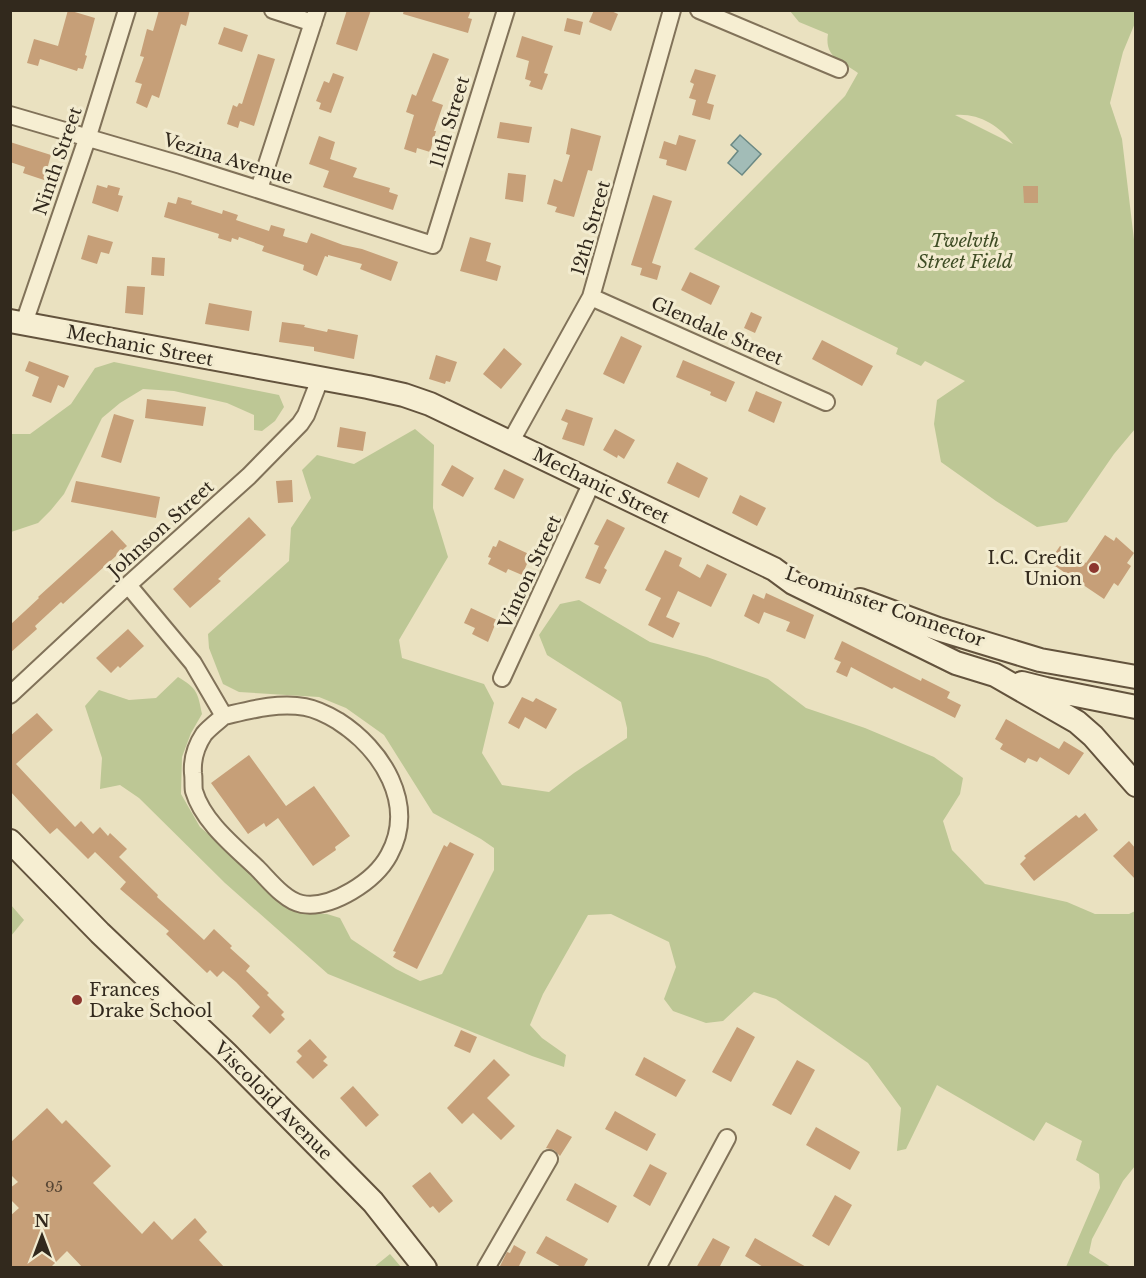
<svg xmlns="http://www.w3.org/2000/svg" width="1146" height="1278" viewBox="0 0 1146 1278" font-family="'Libre Baskerville',serif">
<rect width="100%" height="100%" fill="#eae1c0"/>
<path fill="#bdc795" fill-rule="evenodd" d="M790,11h345v12l-12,29 -13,51 12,36 13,109v181l-21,25 -47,68 -30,5 -41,-26 -55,-39 -7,-38 3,-24 28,-19 -40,-20 -4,5 -25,-12 2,-6 -204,-99 151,-153 13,-23c-16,-12 -34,-15 -30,-39l-29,-12zM955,115c23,-2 44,10 58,29z
M114,362l165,33 5,12 -9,14 -13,10 -8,-1v-15l-27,-12 -53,-12 -31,-2 -23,14 -18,15 -38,76 -13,16 -13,13 -27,9v-98h19l41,-30 24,-36z
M415,429l19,16 -1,63 15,49 -49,83 3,18 82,26 10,19 -12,50 20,32 47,7 25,-19 53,-35v-10l-6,-26 -74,-47 -8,-20 21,-31 19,-4 71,42 57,15 61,22 38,29 59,20 69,29 29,21 -3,16 -17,27 9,29 33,34 82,18 28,12h34l6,-3v255l-12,15 -31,58 -3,14 22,14h-45l34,-79 -1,-14 -23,-14 6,-19 -36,-19 -12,19 -97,-56 -31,64 -9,2 4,-43 -33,-45 -92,-64 -22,-7 -31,29 -17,2 -33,-12 -9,-12 12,-32 -7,-25 -58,-28 -23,1 -45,79 -13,31 12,13 24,17 -2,12 -32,-11 -204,-82 -103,-91 -86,-85 -19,-13 -20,4 2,-31 -17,-52 14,-16 30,10 27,-2 22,-21c19,11 20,16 24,37l-11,19 -9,24 -1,37 19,33 92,78 13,8 22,1 13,4 11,21 45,30 24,12 22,-7 52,-104v-22l-13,-9 -48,-26 -49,-78 -38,-27 -27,-11 -80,-5 -16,-8 -14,-36 -1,-14 81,-73 2,-33 20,-30 -9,-28 15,-15 37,9z
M11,905l13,15 -13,16h-1z
M390,1254l11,13h-27z"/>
<path fill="#a2bcb7" stroke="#6b8984" stroke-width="1.5" d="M740,135l21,19 -19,21 -14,-12 10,-12 -7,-6z"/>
<path fill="#c69f78" d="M68,10l27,8 -10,37 2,1 -4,13 -5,-1 -1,3 -37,-12 -2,7 -11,-3 7,-24 24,7z
M159,10h31l-4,16 -5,-2 -22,74 -7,-3 -5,13 -11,-5 6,-19 -7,-2 9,-25 -4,-1 7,-27 6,2z
M347,10h24l-14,41 -21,-7z
M404,10h67l-3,8 4,1 -4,14 -65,-19z
M594,10h15l9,4 -7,17 -22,-9z
M567,18l16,4 -3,13 -16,-4z
M224,27l24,8 -6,17 -24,-8z
M522,36l31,10 -9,27 4,1 -6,16 -13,-4 2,-5 -6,-2 4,-18 -13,-4z
M433,53l16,6 -17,42 11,4 -9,26h2l-6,21 -13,-4 -1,5 -12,-4 10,-34 -8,-3 6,-18 4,2z
M258,54l17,5 -21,67 -14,-5 -2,7 -11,-4 6,-19 4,2 2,-4 3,1z
M695,69l21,6 -9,28 7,2 -4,15 -18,-5 4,-15 -7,-2 5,-14 -4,-2z
M333,73l11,4 -13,36 -12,-4 2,-6 -5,-2 8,-20 5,2z
M500,122l32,5 -3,16 -32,-5z
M571,128l30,8 -9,35 -4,-1 -14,47 -19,-5 2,-5 -10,-3 7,-25 8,3 8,-27 -4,-1z
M679,135l17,5 -10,31 -20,-6 1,-5 -8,-2 5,-17 12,4z
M319,136l16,6 -5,17 27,9 -4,9 37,11 -1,4 9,3 -5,15 -70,-23 6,-16 -20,-7z
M10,142l41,13 -7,25 -21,-7 2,-6 -15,-5z
M508,173l18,2 -3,27 -18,-3z
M97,185l10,3 1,-3 12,3 -2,7 5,1 -5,16 -26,-9z
M1023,186h15v17h-14z
M653,195l19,6 -20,62 9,3 -4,14 -17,-5 2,-7 -11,-3z
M178,197l14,4 -1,3 31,10 1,-4 15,5 -2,5 33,11 2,-6 14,4 -2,7 24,7 4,-10 32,12 19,4 36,13 -7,19 -31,-12 2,-5 -34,-9v2l-3,-1 -8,20 -14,-6 1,-5 -42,-14 2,-5 -25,-9 -1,3 -6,-2 -1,4 -13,-4 1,-4 -55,-17 4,-15 8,2z
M88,235l25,7 -4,12 -8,-2 -4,12 -16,-5z
M470,237l21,6 -5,18 15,5 -4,15 -37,-10z
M152,257l13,1 -1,18 -13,-1z
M690,272l30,14 -9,19 -30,-15z
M127,286l18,1 -2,28 -18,-2z
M209,303l43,8 -3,20 -44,-7z
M751,312l11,5 -7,16 -11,-5z
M282,322l23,3 -1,2 23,5 1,-3 30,6 -4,24 -40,-8v-4l-35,-5z
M621,336l21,10 -18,38 -21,-10z
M822,340l51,26 -11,20 -50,-27z
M504,348l18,16 -21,25 -18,-15z
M436,355l21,7 -7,20 -4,-1 -1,3 -16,-5z
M683,360l52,22 -9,20 -16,-7 1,-3 -35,-15z
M29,361l40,15 -5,12 -6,-3 -7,18 -19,-7 7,-19 -14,-6z
M756,391l26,11 -8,21 -26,-12z
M147,399l59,8 -3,19 -58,-8z
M566,409l27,9 -9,28 -22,-7 6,-16 -7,-3z
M114,414l20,6 -13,43 -20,-6z
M340,427l26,5 -3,19 -26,-4z
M615,429l20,11 -11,19 -6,-4 -1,3 -14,-8z
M677,462l31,16 -9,20 -32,-15z
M452,465l22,13 -11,19 -22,-12z
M504,469l20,10 -10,20 -20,-10z
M292,480l1,22 -15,1 -2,-22z
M76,481l84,16 -4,21 -85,-16z
M740,495l26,13 -9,18 -25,-13z
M249,517l17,18 -48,44 3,2 -31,27 -17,-19z
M607,519l18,9 -21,40 3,2 -7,14 -15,-6 14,-32 -5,-2z
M112,530l15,16 -64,58 -2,-2 -26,24 2,3 -27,24v-28l29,-27 -1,-1z
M1105,535l9,6 2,-4 18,16 -7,10 4,3 -13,20 -4,-3 -10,16 -55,-37 11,-16 26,17z
M499,540l32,15 -9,20 -14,-6 -2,4 -18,-9 3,-6 -3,-1 5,-11 3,1z
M665,550l17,8 -3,8 21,12 7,-14 20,10 -16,33 -33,-16 -12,26 14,6 -7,15 -25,-13 13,-27 -16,-8z
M766,593l48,22 -9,24 -19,-8 4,-9 -26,-10 -5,12 -15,-8 9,-22 11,5z
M471,608l26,12 -9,22 -16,-8 3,-6 -11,-5z
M128,629l16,17 -24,22 -2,-2 -7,7 -15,-15z
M842,641l79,40 1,-3 28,14 -3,6 14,7 -6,13 -61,-31 -2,2 -41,-22 -4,10 -11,-5 5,-10 -7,-3z
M522,697l11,5 3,-4 21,11 -11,20 -21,-12 -6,12 -11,-6z
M37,713l16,17 -37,34 59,63 6,-6 12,13 7,-7 8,9 2,-3 17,16 -8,8 39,38 -1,2 47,43 10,-11 18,17 -2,2 20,18 -4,5 23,22 -2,2 17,17 -3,3 4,4 -15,15 -18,-18 8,-9 -24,-25 -13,-11 -6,6 -7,-7 -3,3 -41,-39 3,-3 -49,-42 6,-7 -31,-30 -7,7 -31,-31 -7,6 -40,-43v-55z
M1006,719l53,30 5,-8 20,12 -15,22 -29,-18 -3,5 -9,-4 -3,5 -25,-14 3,-5 -8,-5z
M249,755l37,51 28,-20 36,50 -15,11 1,3 -23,16 -35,-48 -12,9 -2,-4 -16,11 -37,-51z
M1085,813l13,17 -64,51 -14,-17 6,-6 -2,-2 52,-41 3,3z
M1129,841l7,8v31l-23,-24z
M450,842l24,12 -57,115 -24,-12 3,-5 -3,-1 51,-106 3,2z
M737,1027l18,10 -24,45 -19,-10z
M461,1030l16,7 -7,16 -16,-7z
M310,1039l17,18 -4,4 5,4 -15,14 -17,-17 6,-6 -5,-5z
M644,1057l42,23 -10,17 -41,-22z
M494,1059l16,16 -23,23 28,28 -14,14 -28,-27 -11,11 -15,-16z
M797,1060l18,10 -24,45 -19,-10z
M353,1086l26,29 -13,12 -26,-29z
M47,1108l15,16 4,-4 45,46 -18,17 49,51 12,-13 18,19 23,-22 12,14 -8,8 26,28h-142l-16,-17 -17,17h-40v-52l9,-8 -9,-9v-11l8,-6 -8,-8v-31z
M615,1111l41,23 -9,17 -42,-22z
M816,1127l44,25 -10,18 -44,-25z
M557,1129l15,8 -12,19 -6,-6 -8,-2z
M650,1164l17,9 -17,33 -17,-10z
M430,1172l23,29 -14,12 -6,-7 -3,2 -18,-22z
M575,1183l42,23 -9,17 -42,-23z
M835,1195l17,10 -23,41 -17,-10z
M546,1236l42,23 -5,9h-20l-27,-15z
M713,1238l17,9 -11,21h-23z
M755,1238l53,30h-43l-20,-12z
M514,1245l12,7 -8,16h-19l8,-16 3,1z"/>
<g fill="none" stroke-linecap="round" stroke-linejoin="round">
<defs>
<path id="street" d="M273,10l40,13
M699,10l140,59
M10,115l171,50 252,80 73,-235
M259,189l58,-179
M591,297l235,105
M24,323l64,-187 39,-126
M511,441l80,-144 81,-287
M128,585l65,78 31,53c-7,6 -15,12 -20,18 -8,12 -12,25 -11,39 1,6 0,13 1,18 9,31 41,56 63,77 12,12 28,33 45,36 30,5 73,-23 87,-49 28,-51 -7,-106 -51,-134 -10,-6 -22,-12 -33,-14 -27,-5 -55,3 -81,9
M502,678l90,-196
M10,695l118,-110 121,-109 51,-52 6,-9 14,-36
M486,1268l63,-109
M657,1268l70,-130"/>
<path id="secondary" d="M10,321l358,66 36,8 26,9 344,165 19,14 163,80 39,12 82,47 16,14 43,49
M860,600l78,29 102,31 96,17
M1022,683l24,6 90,18
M10,841l90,92 126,120 147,149 52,66"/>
</defs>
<use href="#street" stroke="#817259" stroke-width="20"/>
<use href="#secondary" stroke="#63533d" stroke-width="26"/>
<use href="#street" stroke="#f6eed2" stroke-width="16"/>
<use href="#secondary" stroke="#f6eed2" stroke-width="22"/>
</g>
<g fill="#8c362e" stroke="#f2ebcf" stroke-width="2">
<circle cx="1094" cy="568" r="6"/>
<circle cx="77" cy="1000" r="6"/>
</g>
<g text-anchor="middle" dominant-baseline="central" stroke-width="6" stroke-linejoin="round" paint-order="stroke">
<g font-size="15" fill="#574634">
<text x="54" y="1186">95</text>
</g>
<g font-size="18" fill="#32291d" stroke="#f2ebcf">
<text transform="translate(450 122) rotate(-73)">11th Street</text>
<text transform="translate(228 159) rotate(17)">Vezina Avenue</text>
<text transform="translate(58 161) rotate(-71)">Ninth Street</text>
<text transform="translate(591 228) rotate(-74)">12th Street</text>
<text transform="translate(717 331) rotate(24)">Glendale Street</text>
<text transform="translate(140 346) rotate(11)">Mechanic Street</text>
<text transform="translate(601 486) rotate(26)">Mechanic Street</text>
<text transform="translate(161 529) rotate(-42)">Johnson Street</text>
<text transform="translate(530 572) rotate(-65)">Vinton Street</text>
<text transform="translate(885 607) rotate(19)">Leominster Connector</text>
<text transform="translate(273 1101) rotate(45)">Viscoloid Avenue</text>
</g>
<g font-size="18" font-style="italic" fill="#3f4d25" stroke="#f2ebcf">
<text x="965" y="241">Twelvth<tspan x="965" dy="21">Street Field</tspan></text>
</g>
<g font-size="18" fill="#32291d" stroke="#f2ebcf" text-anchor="end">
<text x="1082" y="558">I.C. Credit<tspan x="1082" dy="21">Union</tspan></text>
<text x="89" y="990" text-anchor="start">Frances<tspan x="89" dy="21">Drake School</tspan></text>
</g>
</g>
<rect width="1146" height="1278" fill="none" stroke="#32291d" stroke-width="24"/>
<g transform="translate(42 1236)" stroke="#f2ebcf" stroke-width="4.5" paint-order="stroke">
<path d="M0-4.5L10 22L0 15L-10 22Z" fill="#32291d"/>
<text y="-9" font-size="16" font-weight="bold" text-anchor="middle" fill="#32291d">N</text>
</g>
</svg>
